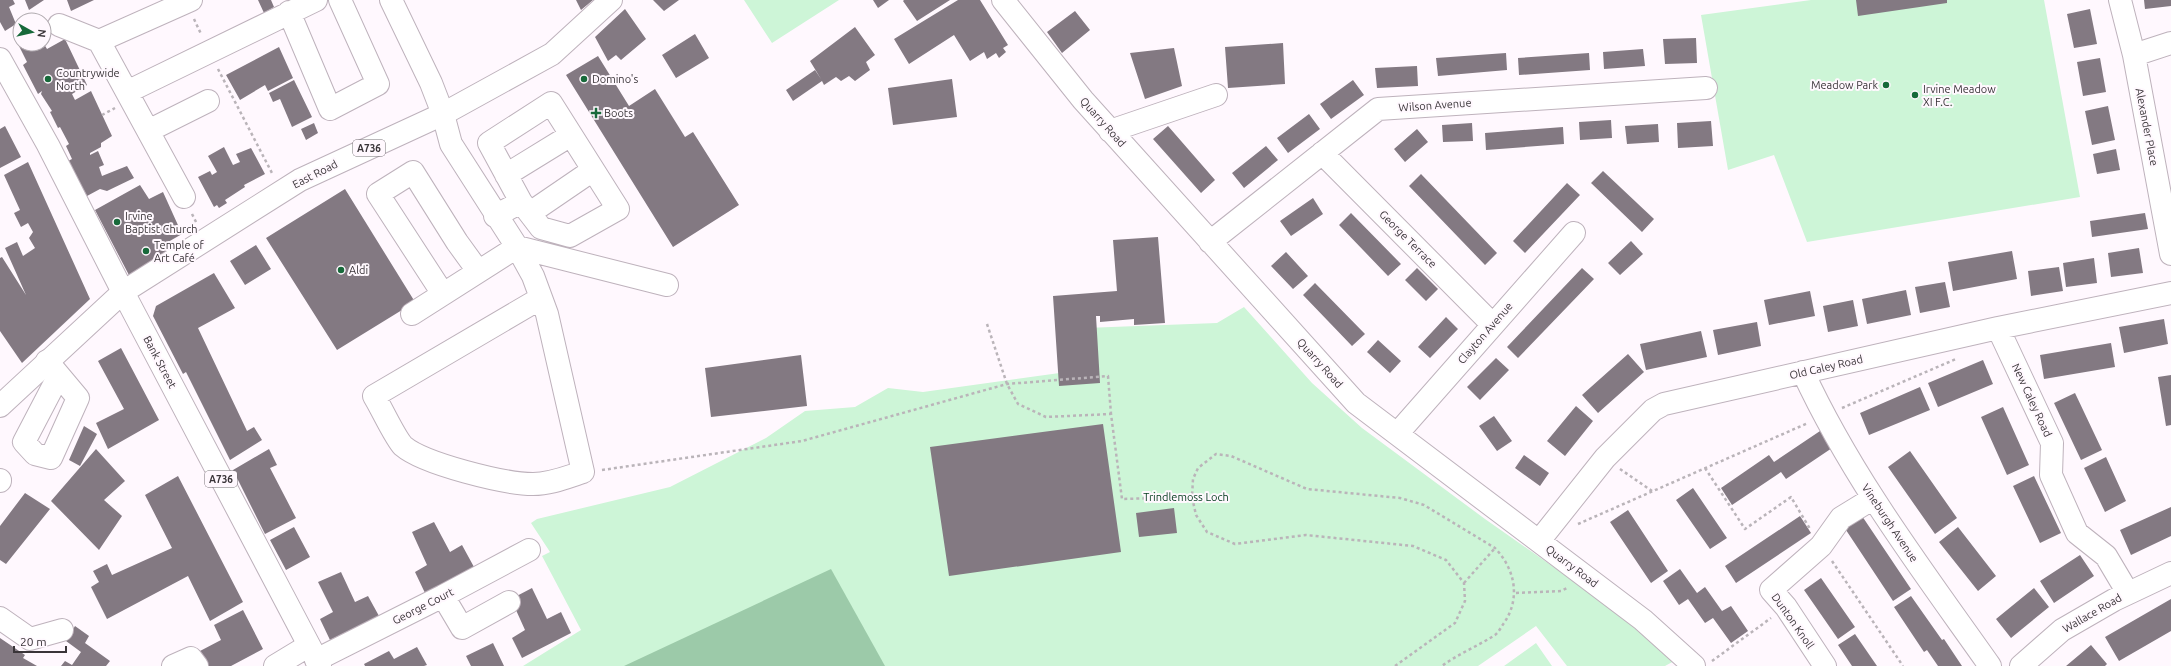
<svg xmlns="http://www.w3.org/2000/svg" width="2171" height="666" viewBox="0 0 2171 666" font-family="Ubuntu,sans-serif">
<rect width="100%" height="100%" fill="#fff8fe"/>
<path fill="#cdf5d7" d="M744,0h95l-67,43z
M1811,0h233l36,197 -273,45 -33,-87 -46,15 -27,-155z
M1244,307l68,76 50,45 123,91 154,108 37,33 -11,6h-98l-31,-40 -58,40h-955l58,-36 -39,-74 8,-4 -19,-29 6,-4 133,-32 96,-49 39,-27 50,-4 33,-19 35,4 151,-21 11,-43 132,-5z
M1536,643l16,23h-48z"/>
<path fill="#9ccaa9" d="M831,569l54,97h-261z"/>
<path fill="#837982" d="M0,0h13l2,4 -6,3 7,17 -11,7 -5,-9z
M25,0h19l-15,10z
M67,0h27l-23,11z
M258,0h13l3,7 -10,6z
M576,0h17l-12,10z
M653,0h26l-15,11z
M873,0h16l-11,8z
M904,0h46l-33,21 -14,-20z
M958,0h22l28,45 -5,3 3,4 -7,6 -3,-5 -9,6 -3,-7 -14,9 -16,-26 -45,29 -15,-25z
M1856,0h91v3l-89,13z
M2144,0h27v6l-26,3z
M625,9l21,30 -25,21 -5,-5 -8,6 -13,-24z
M2090,9l7,35 -23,4 -7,-34z
M1075,11l15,19 -28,23 -15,-21z
M855,27l20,28 -9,7 4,8 -15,11 -6,-5 -8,5 -5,-4 -12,8 -2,-4 -29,20 -7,-11 29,-20 6,9 -11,-18z
M20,32v12h24l3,5 18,-10 22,46 -15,9 3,6 16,-9 21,45 -11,7v4l-11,6v2l8,-4 6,14 -5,2 3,9 25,-10 7,12 -27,13 -7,-2 -13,7 -19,-35 4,-2 -6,-13 3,-2 -9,-17 -2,1 -8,-16 2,-1 -11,-17 1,-3 -4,3 -15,-29 4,-3 -13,-26z
M695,34l14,24 -33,20 -14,-23z
M1696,38l1,25 -32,1 -2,-25z
M1283,43l2,41 -57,4 -3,-41z
M279,47l14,31 -25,13 -3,-6 -25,15 -14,-25z
M1174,48l8,38 -37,13 -15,-46z
M1643,49l2,17 -41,3 -1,-17z
M1506,53l1,17 -69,6 -2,-18z
M1589,53l1,17 -71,5 -1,-17z
M598,56l31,50 26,-17 30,48 8,-5 46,73 -66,42 -107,-172z
M2100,58l6,34 -23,4 -6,-34z
M1417,66l1,20 -41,2 -2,-20z
M952,79l5,38 -64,8 -5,-37z
M294,80l18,37 -20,10 -12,-28 -7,3 -4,-9z
M1353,80l11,15 -33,24 -11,-15z
M2108,106l7,34 -23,5 -7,-34z
M1309,114l11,15 -32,24 -11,-15z
M1611,120l1,18 -32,2 -1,-18z
M1711,121l2,25 -35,2 -1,-25z
M314,123l4,10 -12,7 -5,-11z
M1472,123l1,18 -30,1 -1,-17z
M1658,124l1,18 -32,2 -2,-18z
M5,126l16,31 -21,11v-39z
M1168,126l47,54 -14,13 -48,-54z
M1563,127l1,17 -78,6 -1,-17z
M1417,129l11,13 -23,20 -11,-13z
M1266,146l12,14 -34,28 -12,-15z
M224,147l9,18 7,-3 -4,-8 15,-6 14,26 -21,11 1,2 -20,13 2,3 -8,5 -2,-3 -3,2 -16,-30 12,-6 2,4 5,-3 -9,-16z
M2116,149l4,21 -23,4 -4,-20z
M28,162l62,137 -68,64 -22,-32v-73l2,-1 24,38 -21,-47 12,-6 6,14 12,-8 -6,-10 4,-6 -5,-9 -7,4 -7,-14 6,-3 -16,-35z
M1603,171l51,48 -12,13 -51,-49z
M1421,174l76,79 -12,12 -76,-79z
M1567,183l13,12 -55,58 -12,-12z
M140,185l9,14 14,-7 19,42 -14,8 5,8 -43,27 -35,-67z
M345,189l70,113 -78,48 -71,-112z
M1313,198l10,16 -32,22 -11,-15z
M1351,213l50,51 -13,12 -49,-51z
M2145,213l3,16 -56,8 -2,-16z
M1158,237l7,86 -31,2v-6l-34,3v-6h-4l4,67 -41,3 -6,-90 64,-5 -4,-51z
M1631,241l12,13 -23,21 -12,-12z
M256,245l15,24 -26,16 -15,-24z
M2139,248l4,25 -32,4 -3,-24z
M2012,251l5,28 -64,12 -5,-29z
M1286,252l22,24 -15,13 -22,-23z
M2094,258l3,25 -31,4 -3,-24z
M2059,267l4,24 -32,5 -3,-25z
M1417,268l21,21 -12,12 -21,-21z
M1582,268l12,11 -76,79 -11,-11z
M214,273l21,35 -37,20 49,103 7,-4 8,13 -32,20 -44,-88 -3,2 -30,-58 3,-10z
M1945,282l5,25 -30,6 -5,-26z
M1315,283l50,51 -13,12 -49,-51z
M1906,290l5,25 -44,9 -5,-25z
M1810,291l5,25 -46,9 -5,-25z
M1853,300l5,26 -30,6 -5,-26z
M1446,317l12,12 -28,29 -12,-11z
M2164,319l4,25 -44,9 -5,-26z
M1757,322l4,24 -43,9 -5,-25z
M1701,331l6,26 -61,13 -6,-26z
M1378,340l23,21 -11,12 -23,-21z
M2111,343l4,24 -71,12 -4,-24z
M121,348l38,72 -51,29 -12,-26 28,-14 -26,-48z
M1628,354l16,18 -46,41 -16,-18z
M801,355l6,51 -96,11 -6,-49z
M1496,358l13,12 -29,30 -13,-13z
M1983,360l10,24 -55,23 -10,-24z
M2171,375v50l-5,1 -8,-49z
M1920,387l10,23 -61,25 -9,-22z
M2075,393l27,57 -21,10 -27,-57z
M1576,406l17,15 -28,35 -18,-15z
M2003,407l26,58 -22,10 -26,-58z
M1494,416l18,25 -15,10 -18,-25z
M1103,424l18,128 -172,24 -19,-129z
M84,426l13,8 -17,32 -11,-6z
M1823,429l12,17 -49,33 -5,-7 -49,33 -11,-17 48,-33 5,7z
M96,449l29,32 -21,19 18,16 -23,34 -48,-49z
M269,449l8,16 -7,3 26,50 -31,16 -32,-64z
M1910,451l47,67 -22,16 -47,-67z
M1524,455l25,18 -9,13 -25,-18z
M2106,457l20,44 -21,11 -21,-44z
M178,476l65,126 -33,19 -22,-45 -81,43 -16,-32 8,-5 -6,-11 14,-7 5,11 60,-27 -27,-53z
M2034,476l27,57 -21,10 -27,-57z
M1693,488l34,50 -17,11 -34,-49z
M25,493l25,16 -44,55 -6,-4v-34z
M2171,507v29l-40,19 -11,-25z
M1174,508l3,25 -38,4 -3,-24z
M1628,510l40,61 -17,12 -41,-61z
M1800,516l11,17 -75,50 -11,-17z
M1862,516l49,73 -18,12 -49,-74z
M434,522l16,30 12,-7 12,22 -49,26 -10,-21 12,-7 -15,-33z
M294,527l16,30 -24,13 -16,-30z
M1958,527l38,49 -18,15 -39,-49z
M2080,555l14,21 -40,27 -14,-22z
M1680,569l17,24 8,-6 17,24 9,-5 17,25 -17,12 -18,-25 -8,5 -17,-24 -9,6 -16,-24z
M341,572l14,30 13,-6 11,20 -49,24 -10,-21 13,-7 -15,-30z
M1821,578l34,49 -17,12 -34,-49z
M532,588l15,31 14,-7 10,21 -49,25 -10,-20 13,-8 -14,-31z
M2034,588l15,19 -38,31 -15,-19z
M1911,596l31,44 2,-1 18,27h-24l-11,-16 -3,2 -30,-45z
M2171,599v32l-52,30 -14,-24z
M243,610l20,39 -32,17h-23l-8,-15 21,-11 -7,-15z
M75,626l14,10 -4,7 25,18 -4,5h-45l4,-5 7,4 9,-13 -15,-11z
M1855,634l22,32h-25l-14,-21z
M0,638l25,17 -2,3 14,8h-37z
M493,643l11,23h-33l-5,-10z
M2091,645l16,19 -2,2h-39z
M417,647l10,18 -3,1h-59l-1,-2 25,-13 5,8z"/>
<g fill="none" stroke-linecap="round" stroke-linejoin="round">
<defs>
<path id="minor" d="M391,0l40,83 12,31 8,30 66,103 150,38
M1003,0l80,100 273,303 287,217 51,46
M2120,0l14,55 37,199
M289,12l41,97 48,-25 -38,-84
M59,25l40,16 92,-41
M99,41l85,156
M2134,55l37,-12
M0,59l48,86 75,147
M127,92l189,-92
M148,131l60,-30
M1110,131l106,-36
M1322,153l171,172
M506,175l65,-40
M530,213l63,-43
M495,216l26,-14 -32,-59 62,-40 67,106 -48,27 -29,-8 -20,-26
M1210,242l168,-133 328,-21
M443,294l-65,-100 35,-22 44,70 21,29
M412,314l105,-67 16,29 14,38 36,158c-16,5 -32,12 -50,12 -28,0 -109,-20 -130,-38 -8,-8 -22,-39 -29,-50l167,-98
M1998,328l54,115 -1,32 26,58 29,23 22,37
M47,361l31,37 -27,60 -16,-4 -11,-12 34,-65
M1803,372c49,106 120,199 187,294
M1397,434l177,-201
M0,480v1
M1539,541l66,-83 48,-48 11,-6 334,-76 173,-35
M443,596l19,32 47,-26
M0,618l30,21 32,-9
M316,660l127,-64 86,-46
M173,666l18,-8 6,8
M275,666l33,-20
M1825,666l-39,-59 -15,-17 50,-44 20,-28 31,-19
M2021,666l41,-36 52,-30 57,-27"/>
<path id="major" d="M123,292l197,374
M0,406l123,-114 177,-112 143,-66 109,-60 59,-54"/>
</defs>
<use href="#minor" stroke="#beb2bc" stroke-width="24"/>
<use href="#major" stroke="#beb2bc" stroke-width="24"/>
<path stroke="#bab4b9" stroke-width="2.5" stroke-dasharray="3 3" stroke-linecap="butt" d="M194,19l7,15
M218,69l55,106
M102,115l13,-7
M192,214l5,10
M987,324l20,60 11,20 28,13 65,-3 11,85 70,-2
M1842,408l114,-49
M1705,468l40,61 46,-32 19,32
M1620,469l32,22
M602,470l200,-29 205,-57 101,-8 3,38
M1578,524l230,-101
M1832,561l71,105
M1464,583l31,-35
M1516,593l45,-2 8,-4
M1712,661l59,-43
M1395,666l60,-43 10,-22 -1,-18 -18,-23 -33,-14 -107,-11 -71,9 -28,-12 -11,-17 -4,-18 1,-18 5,-11 18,-14 15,2 76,33 93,9 24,7 71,43c20,21 26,50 9,75 -3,4 -5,9 -9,12 -17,11 -37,19 -53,31"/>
<use href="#minor" stroke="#fff" stroke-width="22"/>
<use href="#major" stroke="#fff" stroke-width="22"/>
</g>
<g fill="#17693a" stroke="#fff8fe" stroke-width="1.5">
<circle cx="48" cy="79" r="4"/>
<circle cx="584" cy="79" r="4"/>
<circle cx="1886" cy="85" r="4"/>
<circle cx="1915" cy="95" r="4"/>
<path d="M594 107h4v4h4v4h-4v4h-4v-4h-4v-4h4z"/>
<circle cx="117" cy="222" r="4"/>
<circle cx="146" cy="251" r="4"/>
<circle cx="341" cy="270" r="4"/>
</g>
<g text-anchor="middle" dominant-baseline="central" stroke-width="4" stroke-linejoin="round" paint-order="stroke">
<g fill="#fff8fe" stroke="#757074" stroke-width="1">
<rect x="353" y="140" width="32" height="16" rx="3"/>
<rect x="205" y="471" width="32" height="16" rx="3"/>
</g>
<g font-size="10" font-weight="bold" fill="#3a3539">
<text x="369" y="148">A736</text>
<text x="221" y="479">A736</text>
</g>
<g font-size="11" fill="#3a3539" stroke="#fff8fe" text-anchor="start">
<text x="56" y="73">Countrywide<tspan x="56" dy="13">North</tspan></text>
<text x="592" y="79">Domino's</text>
<text x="1878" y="85" text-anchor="end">Meadow Park</text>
<text x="1923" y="89">Irvine Meadow<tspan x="1923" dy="13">XI F.C.</tspan></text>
<text x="604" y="113">Boots</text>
<text x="125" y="216">Irvine<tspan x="125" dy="13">Baptist Church</tspan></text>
<text x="154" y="245">Temple of<tspan x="154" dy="13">Art Café</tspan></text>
<text x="349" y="270">Aldi</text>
</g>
<g font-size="11" fill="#3a3539" stroke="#fff8fe">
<text transform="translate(1435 105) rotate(-4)">Wilson Avenue</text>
<text transform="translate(1103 122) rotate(48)">Quarry Road</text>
<text transform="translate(2147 127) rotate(79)">Alexander Place</text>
<text transform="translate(315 174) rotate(-27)">East Road</text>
<text transform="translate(1408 239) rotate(45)">George Terrace</text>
<text transform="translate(1485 333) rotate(-49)">Clayton Avenue</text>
<text transform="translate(160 362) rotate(62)">Bank Street</text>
<text transform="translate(1320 363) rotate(48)">Quarry Road</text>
<text transform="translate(1826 367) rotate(-13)">Old Caley Road</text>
<text transform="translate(2032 400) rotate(65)">New Caley Road</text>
<text transform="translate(1890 523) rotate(56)">Vineburgh Avenue</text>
<text transform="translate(1572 566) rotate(37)">Quarry Road</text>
<text transform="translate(423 606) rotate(-27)">George Court</text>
<text transform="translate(2092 613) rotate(-30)">Wallace Road</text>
<text transform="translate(1793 621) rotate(55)">Dunton Knoll</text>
</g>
<g font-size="11" fill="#013a1b" stroke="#fff8fe">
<text x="1186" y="497">Trindlemoss Loch</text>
</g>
</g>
<g transform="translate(32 32) rotate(98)"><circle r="19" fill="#fff8fe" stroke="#b0aaaf"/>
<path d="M0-3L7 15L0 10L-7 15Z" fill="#17693a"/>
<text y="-6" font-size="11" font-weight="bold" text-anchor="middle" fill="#3a3539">N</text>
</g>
<path d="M14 646v6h52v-6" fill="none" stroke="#3a3539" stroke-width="2"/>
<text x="20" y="646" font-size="12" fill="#3a3539" stroke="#fff8fe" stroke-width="3" paint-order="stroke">20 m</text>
</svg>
